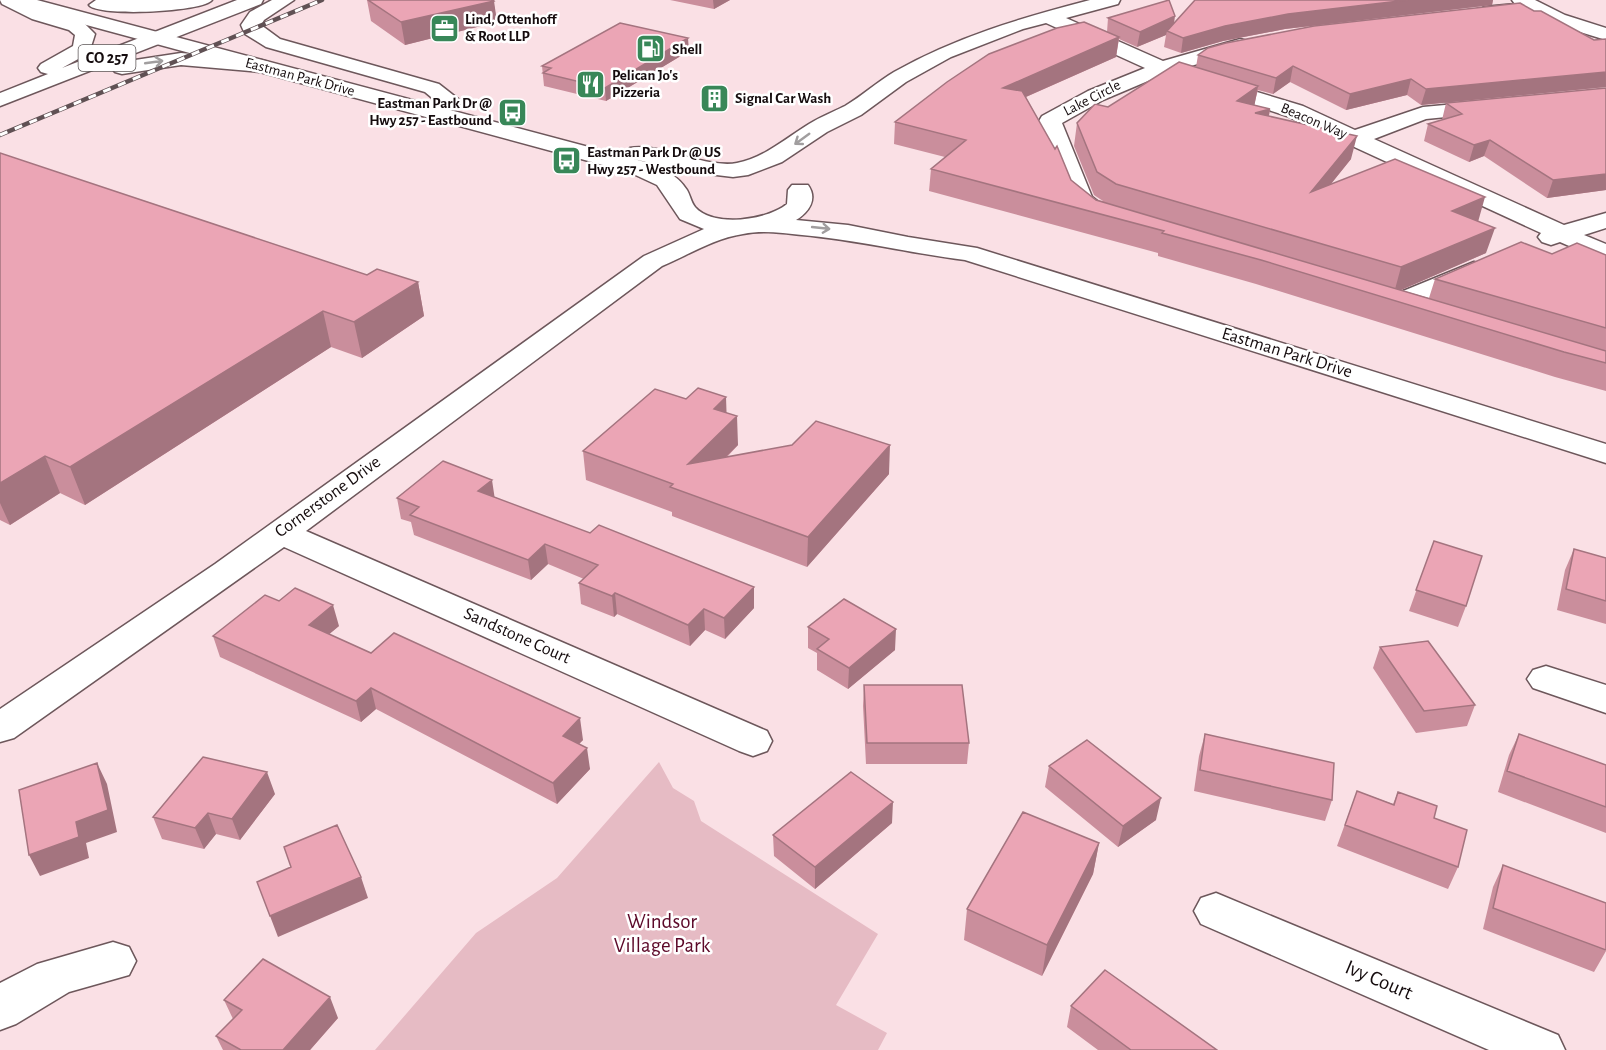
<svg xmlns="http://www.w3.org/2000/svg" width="1606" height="1050" viewBox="0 0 1606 1050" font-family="'Alegreya Sans',sans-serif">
<rect width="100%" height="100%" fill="#fae0e5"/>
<path fill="#e6bbc4" d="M659,762l14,26 21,13 7,20 177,113 -42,71 51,28 -9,17h-503l101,-117 81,-55z"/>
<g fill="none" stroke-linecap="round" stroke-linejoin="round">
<defs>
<path id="minor" d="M7,0h30l608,162c17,7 32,12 42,28 3,5 4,12 8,17 18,21 73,13 92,-3l1,-14 4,-5h16c10,14 1,27 -12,35l52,5 60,12 69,11 629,196v19l-641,-203c-55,-7 -108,-20 -163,-25 -20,-2 -40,-5 -59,-1 -28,4 -55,21 -81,32l-356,265 461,200 5,10 -5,10 -14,5 -14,-5 -455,-204 -270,191 -14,4v-33l215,-145 429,-308 60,-27 -24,-10 -23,-34 -28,-13 -620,-168z
M1090,0h30l-2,4 -52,14 97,43 77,-22 7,2 3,4 -3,4 -66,20 122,37 52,24 68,-23 66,-6 8,1 3,5 -3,5 -71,7 -52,20 190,86 42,-12v15l-22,7 22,9v18l-46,-20 -9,3 -9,-3 -4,-5 3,-4 -254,-117 -125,-41 -59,25 -41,23 30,74 23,18 -3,5c-44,11 -61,-69 -73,-99l3,-5 46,-25 57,-23 -99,-45 -23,6 -72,28 -45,25 -45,33 -34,17 -45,30 -34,13 -15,2 -50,-6 -53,-13 -3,-5 3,-5c27,-6 76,21 107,15 27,-5 49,-25 72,-39 11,-7 24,-12 36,-18 17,-10 32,-24 49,-34 62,-35 127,-54 196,-72z
M1512,0h23l30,15 41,13v12l-55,-17 -17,-9 -50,5 -9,-6 9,-6 31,-3z
M1474,262l9,3 4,5 -4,5 -79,35 -9,2 -9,-2 -4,-6 4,-6z
M1546,666l60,19v28l-73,-25 -6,-9 6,-9z
M1216,893l342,142 7,15h-76l-288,-126 -7,-13 7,-13z
M113,942l16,5 7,14 -7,14 -60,17 -53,32 -16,6v-47l37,-19z"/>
<path id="major" d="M0,0h23l23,11 37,11 12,12 -6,19 -27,15 175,-68h26l-2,4 -261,102v-13l48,-19 -7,-2 -3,-4 3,-4 32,-18 2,-11 -6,-5 -37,-11 -30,-15z
M96,0h116c-8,12 -115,17 -123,5z
M272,0h22l-30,20 -3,5 19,14 159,45 23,18 -3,5h-16l-18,-15 -159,-45 -21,-13 -4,-9 9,-13z
M181,53l80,7 7,2 3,4 -3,4 -7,2 -80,-7 -59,9 -7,-2 -3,-4 3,-4 7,-2z"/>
</defs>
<use href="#minor" stroke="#6d575b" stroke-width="3"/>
<use href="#major" stroke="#6d575b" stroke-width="3"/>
<use href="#minor" fill="#fff" fill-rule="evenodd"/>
<use href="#major" fill="#fff" fill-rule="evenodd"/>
<defs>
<path id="rail" d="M0,135l322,-135"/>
</defs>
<use href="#rail" stroke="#605154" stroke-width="4.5"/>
<use href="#rail" stroke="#fff" stroke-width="3" stroke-dasharray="8" stroke-linecap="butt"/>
</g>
<path fill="#ca8e9c" d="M367,0h126l4,22 -92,23 -34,-24z
M670,0h60l-16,9z
M1195,0h298l-1,5 -207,24 -62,12 -42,12 -17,-6 2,-12 -29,12 -18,-8 -3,18 -90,40 45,83 25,20 7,1 -9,-6 -20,-49 3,-23 31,-16 88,-40 2,-12 408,32 -185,18 -14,-10 -61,15 -56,-28 -17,12 -15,-4 -4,15 16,4 -1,7 82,43 -20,25 147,37 8,32 -85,37 28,8 6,-19 117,-25 54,1v136l-51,-14 -299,-93 -98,-28v-3l-229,-62 2,-22 14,-12 -51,-13 1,-22 212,-90 1,-14 66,5z
M689,51l-83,50 -62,-15 -2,-20z
M1606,88v102l-59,8 -63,-42 -15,6 -45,-21 4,-17 14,-4 4,-17z
M0,153l367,122 51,7 6,34 -62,42 -31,-11 -246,158 -25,-12 -50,32 -10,-5z
M727,413l11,32 -11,12 162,17 -82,93 -135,-51v-4l-86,-32 -3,-29z
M495,497l259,111 -29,31 -20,-9 -15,16 -73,-32 -3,3 -33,-13 -2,-21 5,-4 -36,-15 -17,16 -117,-45 -3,-13 -10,-3 -4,-21z
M1434,541l32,65 -8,21 -49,-16z
M1574,549l32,9v66l-49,-14 8,-40z
M339,626l-10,8 42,19 212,87 -4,4 11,25 -33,35 -181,-95 -15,13 -141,-65 -7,-21z
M808,627l87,23 -47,39 -31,-19v-17l-9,-5z
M1380,647l95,58 -8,21 -51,7 -43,-65z
M864,685l105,58 -2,21h-101l-3,-58z
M1205,734l127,66 -7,21 -131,-30 5,-35z
M1519,734l87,31v68l-108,-41 11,-37z
M1049,766l107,54 -38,27 -73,-60z
M1357,791l36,13 5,-12 36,26 24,49 -10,22 -111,-43z
M275,794l-35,46 -24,-6 -12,15 -42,-10 -9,-22z
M892,823l-77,66 -41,-33 -1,-21z
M1099,843l-6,31 -51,102 -78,-36 3,-31z
M1503,865l103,86 -12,21 -111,-43 10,-42z
M224,1000l114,18 -28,32h-87l-7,-14 17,-17z
M1071,1006l146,44h-119l-31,-23z"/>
<path fill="#a4747f" d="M713,0h17l-16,9z
M1408,0h85l-1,5 -207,24 -62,12 -42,12 2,-15 42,-12 63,-12z
M494,1l3,21 -92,23 -4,-23z
M1175,16l-2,15h-6l-1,4 -29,12 3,-15z
M1119,37l-3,20 -115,51 2,-20z
M688,38l1,13 -83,50 -1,-13z
M1293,66l-3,16 -17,12 3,-16z
M1606,72v15l-185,18 5,-16z
M1411,79l-4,16 -61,15 4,-16z
M1258,86l-4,22 -17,-7z
M1270,109l-4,22 -11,-18z
M1357,136l-6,23 -46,57 6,-24z
M1490,140l-6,16 -15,6 5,-17z
M1606,174v16l-59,8 6,-18z
M1485,197l-7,25 -26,-11z
M1495,228l-9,25 -92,40 7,-26z
M418,282l6,34 -62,42 -8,-36z
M323,311l8,36 -246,158 -15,-38z
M726,397l1,29 -13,-17z
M737,416l1,29 -49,48 -1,-29z
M890,445l-1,29 -82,93 1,-30z
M45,456l15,37 -50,32 -10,-22v-20z
M492,480l3,20 -17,-9z
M545,544l3,20 -17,16 -3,-20z
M754,587v21l-29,31 -1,-21z
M615,593l2,21 -3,3 -2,-21z
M333,605l6,21 -24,20 -6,-21z
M704,609l1,21 -15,16 -2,-21z
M896,629l-1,21 -47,39 1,-21z
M371,688l5,21 -15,13 -5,-21z
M580,718l3,22 -17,17 -3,-21z
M587,748l3,21 -33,35 -4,-21z
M97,763l10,21 10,48 -31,11 3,15 -49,18 -11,-21z
M267,772l8,22 -35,46 -8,-21z
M1161,798l-5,22 -38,27 5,-21z
M893,802l-1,21 -77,66v-22z
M208,813l8,21 -12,15 -9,-21z
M1099,843l-6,31 -51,102 5,-31z
M361,877l7,21 -90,39 -8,-21z
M330,997l8,21 -28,32h-27z"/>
<path fill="#eba5b5" stroke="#a4747f" stroke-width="1.5" d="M368,0h125l1,1 -93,21z
M1169,0l6,16 -35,16 -32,-14z
M1195,0h213l-120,14 -63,12 -42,12 -16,-7z
M1520,3l14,8h7l53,29 12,-1v33l-180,17 -15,-10 -61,15 -57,-28 -17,12 -78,-23 10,-7 18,-5 88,-17z
M1084,22l35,15 -116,51 19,3 33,58 2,-3 14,34 25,20 510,151v12l-42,-11 -303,-92 -99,-27 2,-2 -233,-62 35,-29 -71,-18 52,-40 42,-28 68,-26z
M620,23l68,15 -83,50 -62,-15 8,-5 -9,-2z
M1179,62l79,24 -21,15 33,8 -15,4 102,23 -46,56 84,-33 90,38 -33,14 43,17 -94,39 -285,-83 -19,-12 -20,-49 18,-19 13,3z
M1606,88v86l-53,6 -63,-40 -16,5 -46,-21 34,-10 -16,-11z
M0,153l367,122 10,-6 41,13 -64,40 -31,-11 -253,156 -25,-11 -45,27z
M1521,242l31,12 25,-11 29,12v73l-171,-49z
M698,388l28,9 -12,12 23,7 -49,48 104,-19 24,-24 74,24 -82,92 -138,-50 3,-3 -90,-33 72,-62 31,10z
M443,461l49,19 -14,11 112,42 9,-8 155,62 -30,31 -20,-9 -16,16 -73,-32 -3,3 -33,-13 19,-18 -53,-21 -17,16 -118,-45 9,-8 -22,-9z
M1434,541l48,15 -16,50 -50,-16z
M1574,549l32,9v43l-40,-12z
M295,588l38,17 -24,20 62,28 23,-20 186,85 -17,18 24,12 -34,35 -182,-95 -15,13 -143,-65 52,-41 14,6z
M844,599l52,30 -47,39 -32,-19 12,-10 -21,-12z
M1428,641l47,64 -51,6 -44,-64z
M864,685h98l7,58h-102z
M1205,734l129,29 -2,37 -132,-30z
M1519,734l87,31v42l-99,-36z
M1087,740l74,58 -38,28 -74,-60z
M203,757l64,15 -35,47 -24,-6 -13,15 -42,-11z
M97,763l11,47 -32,12 3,15 -50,18 -10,-65z
M851,772l42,30 -78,65 -42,-32z
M1357,791l37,14 4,-13 39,14 -3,12 33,12 -9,37 -113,-42z
M1023,812l76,31 -52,102 -80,-36z
M337,825l24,52 -91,39 -13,-34 34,-15 -7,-20z
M1503,865l103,38v47l-113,-42z
M263,959l67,38 -47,53h-42l-25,-14 26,-26 -18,-10z
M1105,970l112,80h-86l-60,-44z"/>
<defs><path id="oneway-shaft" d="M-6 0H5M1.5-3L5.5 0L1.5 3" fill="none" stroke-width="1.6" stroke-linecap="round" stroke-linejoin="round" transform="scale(1.5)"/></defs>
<g stroke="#a19e9f">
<use href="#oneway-shaft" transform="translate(154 62) rotate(-8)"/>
<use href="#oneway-shaft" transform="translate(802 139) rotate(144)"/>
<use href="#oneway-shaft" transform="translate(821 228) rotate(6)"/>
</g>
<defs>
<symbol id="office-square" viewBox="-11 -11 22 22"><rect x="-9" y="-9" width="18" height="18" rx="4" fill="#388758" stroke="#fff"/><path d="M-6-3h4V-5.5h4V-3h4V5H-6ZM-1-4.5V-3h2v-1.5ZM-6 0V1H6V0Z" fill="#fff"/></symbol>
<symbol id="fuel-square" viewBox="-11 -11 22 22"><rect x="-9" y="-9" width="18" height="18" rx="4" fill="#388758" stroke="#fff"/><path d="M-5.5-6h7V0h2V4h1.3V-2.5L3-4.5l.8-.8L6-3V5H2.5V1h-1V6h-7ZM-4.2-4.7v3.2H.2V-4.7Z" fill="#fff"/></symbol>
<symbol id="restaurant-square" viewBox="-11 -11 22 22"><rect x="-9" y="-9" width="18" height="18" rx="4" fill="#388758" stroke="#fff"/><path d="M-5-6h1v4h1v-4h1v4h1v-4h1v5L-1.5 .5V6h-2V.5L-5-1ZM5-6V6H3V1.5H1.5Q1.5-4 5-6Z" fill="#fff"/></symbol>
<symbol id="building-square" viewBox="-11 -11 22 22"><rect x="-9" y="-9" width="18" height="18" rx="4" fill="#388758" stroke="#fff"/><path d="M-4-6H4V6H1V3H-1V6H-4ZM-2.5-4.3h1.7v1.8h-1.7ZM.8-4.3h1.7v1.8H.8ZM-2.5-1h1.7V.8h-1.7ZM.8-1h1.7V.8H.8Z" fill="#fff"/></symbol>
<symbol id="bus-square" viewBox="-11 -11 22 22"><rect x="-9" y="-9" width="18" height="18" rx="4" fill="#388758" stroke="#fff"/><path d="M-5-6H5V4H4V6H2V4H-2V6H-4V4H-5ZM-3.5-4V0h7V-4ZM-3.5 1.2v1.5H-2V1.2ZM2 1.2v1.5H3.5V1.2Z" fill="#fff"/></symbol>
</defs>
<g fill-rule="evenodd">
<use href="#office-square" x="428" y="12" width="33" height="33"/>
<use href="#fuel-square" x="634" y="32" width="33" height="33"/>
<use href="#restaurant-square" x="574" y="68" width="33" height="33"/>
<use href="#building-square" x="698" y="82" width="33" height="33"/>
<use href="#bus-square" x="496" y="96" width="33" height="33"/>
<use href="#bus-square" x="550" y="144" width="33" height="33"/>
</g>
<g text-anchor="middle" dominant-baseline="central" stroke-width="5" stroke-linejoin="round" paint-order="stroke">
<g font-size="15" font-weight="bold" fill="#150c0e" stroke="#fff" text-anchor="start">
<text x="465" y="19">Lind, Ottenhoff<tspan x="465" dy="17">&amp; Root LLP</tspan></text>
<text x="672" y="49">Shell</text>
<text x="612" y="75">Pelican Jo's<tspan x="612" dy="17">Pizzeria</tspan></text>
<text x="735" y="98">Signal Car Wash</text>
<text x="492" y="103" text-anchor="end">Eastman Park Dr @<tspan x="492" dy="17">Hwy 257 - Eastbound</tspan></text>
<text x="587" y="152">Eastman Park Dr @ US<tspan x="587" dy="17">Hwy 257 - Westbound</tspan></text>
</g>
<g font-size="15" fill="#150c0e" stroke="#fff">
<text transform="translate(300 77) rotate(15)">Eastman Park Drive</text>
<text transform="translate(1092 98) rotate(-27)">Lake Circle</text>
<text transform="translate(1314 121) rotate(23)">Beacon Way</text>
</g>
<rect fill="#fff" stroke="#5b5556" stroke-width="1.5" x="78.5" y="45" width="57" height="26" rx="4.5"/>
<g font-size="16" font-weight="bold" fill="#150c0e">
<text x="107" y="58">CO 257</text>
</g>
<g font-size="18" fill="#150c0e" stroke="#fff">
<text transform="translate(1287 353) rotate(17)">Eastman Park Drive</text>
<text transform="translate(328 497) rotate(-36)">Cornerstone Drive</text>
<text transform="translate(517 636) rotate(24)">Sandstone Court</text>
</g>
<g font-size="21" fill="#5c0929" stroke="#fff">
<text x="662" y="921">Windsor<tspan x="662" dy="24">Village Park</tspan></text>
</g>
<g font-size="21" fill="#150c0e" stroke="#fff">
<text transform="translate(1379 980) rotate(23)">Ivy Court</text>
</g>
</g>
</svg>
